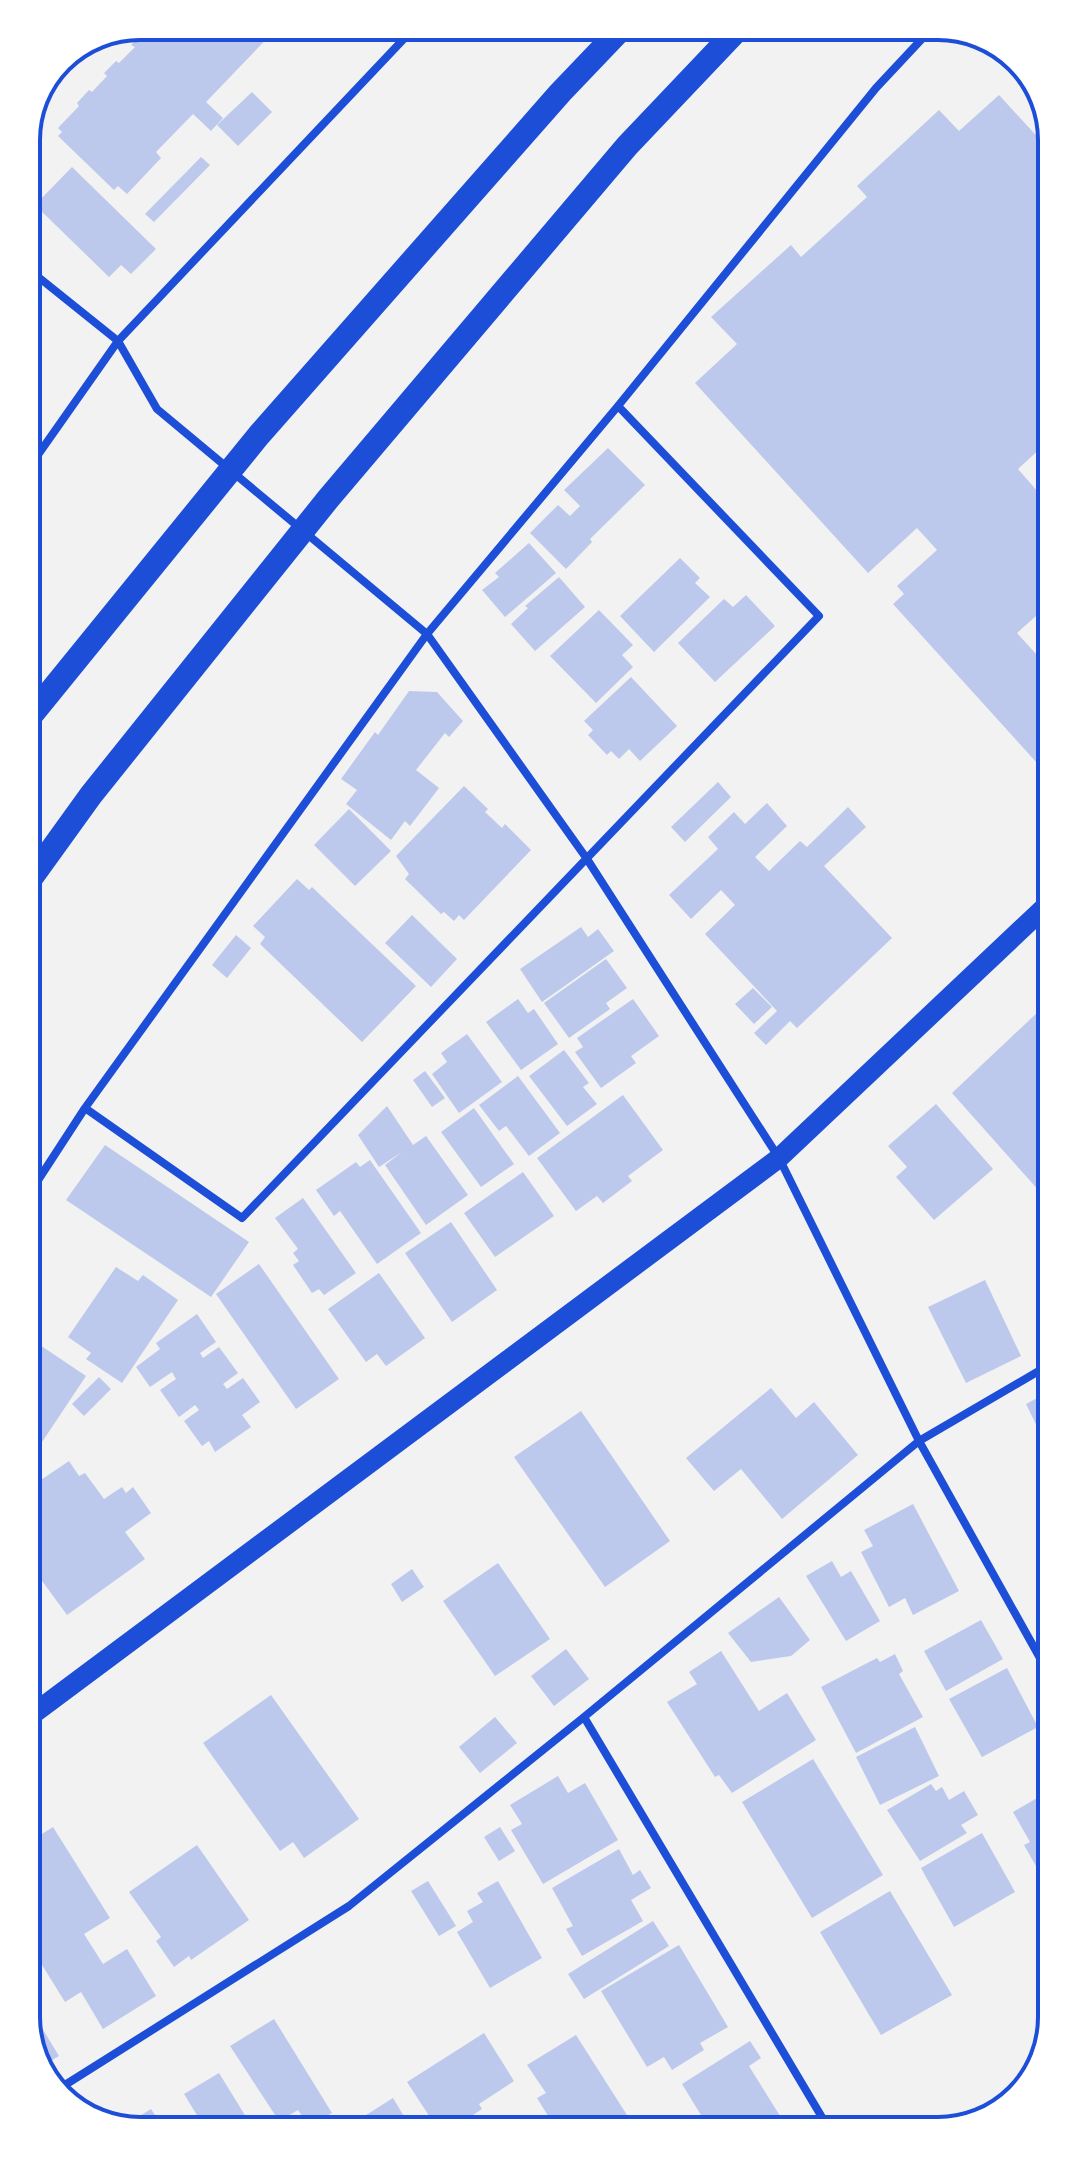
<svg xmlns="http://www.w3.org/2000/svg" width="1078" height="2157" viewBox="0 0 1078 2157" font-family="'Public Sans',sans-serif">
<rect width="100%" height="100%" fill="#f2f2f2"/>
<path fill="#bdc9ec" d="M156,26h123l-73,76 17,16 -12,13 -18,-17 -37,38 5,6 -34,36 -9,-8 -4,4 -56,-54 4,-4 -4,-4 21,-22 -2,-3 12,-13 3,2 15,-16 -3,-3 12,-12 3,2 16,-16 -4,-2 13,-13 3,3z
M252,92l20,20 -34,34 -21,-21z
M999,95l45,49 1,300 -27,25 27,31 1,107 -29,26 29,32v108l-153,-169 11,-10 -7,-8 40,-36 -20,-22 -49,45 -173,-190 42,-39 -26,-27 80,-72 10,12 66,-60 -10,-11 82,-76 20,21z
M201,157l9,8 -56,57 -9,-8z
M72,167l84,82 -25,25 -10,-9 -12,12 -74,-72z
M608,448l37,37 -55,54 2,3 -26,27 -36,-36 28,-28 12,11 10,-10 -16,-16z
M529,543l27,30 -51,44 -23,-27 17,-13 -4,-4z
M680,558l20,20 -5,5 15,14 -56,55 -34,-36z
M559,577l26,30 -50,44 -24,-27 17,-16 -3,-2z
M746,595l29,31 -60,56 -37,-39 46,-44 9,8z
M599,610l34,35 -11,10 11,12 -37,36 -46,-47z
M631,677l46,49 -37,35 -11,-12 -10,10 -8,-8 -4,4 -19,-20 5,-5 -9,-9z
M409,691l28,1 26,29 -14,16 -4,-4 -29,37 23,18 -29,38 -5,-5 -14,19 -45,-36 11,-14 -16,-11 34,-47 3,3z
M718,782l13,15 -46,45 -14,-15z
M464,786l24,23 -3,3 17,16 3,-4 26,26 -67,70 -5,-5 -5,6 -10,-9 -3,2 -36,-35 4,-5 -13,-18z
M767,803l20,23 -32,31 14,14 31,-30 7,6 41,-40 18,20 -42,39 68,72 -95,90 -7,-7 -24,24 -12,-12 23,-22 -72,-77 30,-29 -14,-15 -30,29 -22,-24 49,-46 -10,-12 26,-25 11,12z
M349,809l42,42 -36,35 -41,-41z
M297,879l12,11 3,-3 104,99 -54,56 -102,-98 5,-7 -12,-11z
M412,915l45,44 -26,28 -46,-44z
M581,927l7,10 10,-8 16,22 -72,51 -22,-33z
M236,935l15,13 -24,30 -15,-13z
M606,959l21,29 -21,15 4,6 -41,29 -25,-35z
M753,988l19,19 -18,17 -19,-20z
M518,999l10,14 6,-4 24,35 -37,26 -35,-48z
M633,999l26,37 -28,20 5,7 -35,25 -26,-36 8,-5 -6,-9z
M1039,1011l9,11v165l-7,6 -89,-100z
M467,1034l35,48 -43,31 -27,-39 15,-12 -6,-9z
M564,1050l25,33 -6,4 14,17 -30,22 -38,-50z
M425,1071l20,27 -13,9 -19,-27z
M518,1076l42,57 -31,23 -23,-30 -7,5 -20,-26z
M623,1095l40,55 -35,26 4,5 -29,22 -6,-7 -21,15 -39,-53z
M936,1104l57,65 -59,51 -38,-43 11,-10 -19,-21z
M387,1106l26,39 13,-9 42,59 -42,30 -41,-60 17,-13 -23,15 -21,-32z
M474,1108l40,56 -33,23 -40,-55z
M105,1145l144,97 -38,55 -145,-97z
M370,1160l51,73 -44,31 -37,-53 -6,5 -18,-26 40,-28 4,5z
M523,1172l31,44 -59,41 -31,-44z
M303,1198l53,75 -32,22 -5,-6 -7,4 -19,-28 6,-4 -6,-8 5,-4 -23,-31z
M451,1222l46,68 -45,32 -47,-69z
M259,1264l80,115 -43,30 -80,-115z
M116,1267l22,14 5,-6 35,25 -56,83 -36,-24 5,-6 -23,-16z
M379,1273l46,65 -39,28 -9,-12 -11,8 -38,-53z
M985,1280l36,76 -55,27 -38,-76z
M197,1314l19,28 -16,11 3,5 16,-11 19,26 -15,11 4,5 16,-11 17,24 -18,13 9,12 -36,25 -6,-11 -7,5 -18,-25 15,-11 -4,-5 -16,12 -19,-27 16,-11 -4,-7 -22,15 -14,-20 24,-18 -4,-6z
M31,1339l55,37 -54,81z
M99,1377l12,12 -27,27 -12,-12z
M771,1388l25,30 18,-16 44,53 -76,64 -41,-50 -27,22 -28,-33z
M1049,1392v59l-23,-47z
M581,1411l89,130 -65,46 -91,-130z
M69,1461l10,15 6,-3 19,26 18,-12 4,6 7,-6 18,26 -26,19 20,27 -78,56 -35,-48v-81z
M913,1504l46,87 -46,24 -8,-17 -16,9 -28,-55 12,-6 -9,-16z
M832,1561l9,16 10,-6 29,50 -34,20 -40,-65z
M498,1563l52,76 -55,37 -52,-75z
M412,1569l12,18 -22,15 -11,-18z
M779,1597l31,43 -19,16 -40,6 -23,-29z
M981,1620l22,39 -57,32 -22,-40z
M566,1649l23,30 -35,27 -23,-30z
M721,1651l38,60 28,-18 29,47 -84,53 -13,-18 -4,2 -48,-75 30,-18 -8,-12z
M895,1654l8,17 -4,3 24,43 -67,36 -35,-66 56,-29 3,4z
M1007,1668l31,59 -56,30 -33,-58z
M271,1695l88,124 -55,39 -11,-16 -13,9 -77,-108z
M495,1717l22,26 -37,30 -21,-26z
M915,1727l24,49 -59,29 -24,-48z
M813,1759l70,116 -71,43 -70,-116z
M558,1776l10,17 17,-10 33,57 -75,44 -32,-54 11,-6 -12,-19z
M931,1784l5,7 6,-4 7,13 15,-9 14,24 -17,10 6,8 -47,28 -33,-51z
M1051,1790v80l-10,5 -17,-30 6,-3 -17,-30z
M53,1827l57,91 -26,16 19,30 24,-15 29,47 -53,33 -22,-37 -16,10 -31,-50v-113z
M500,1827l15,24 -16,10 -15,-24z
M982,1833l33,59 -61,35 -33,-59z
M197,1845l52,75 -58,40 -2,-4 -15,11 -18,-26 5,-4 -32,-45z
M619,1849l14,26 7,-5 11,18 -20,12 12,21 -61,35 -16,-27 7,-3 -21,-38z
M428,1881l28,45 -17,10 -28,-45z
M498,1881l44,77 -52,30 -33,-56 16,-10 -6,-11 16,-9 -6,-9z
M890,1891l62,104 -71,40 -61,-103z
M653,1921l16,25 -85,53 -16,-25z
M679,1945l49,82 -28,16 4,7 -32,20 -8,-13 -17,10 -46,-76z
M34,2015l25,41 -19,11 -6,-7z
M274,2019l58,94 -23,13 -11,-16 -19,11 -49,-75z
M484,2033l30,48 -35,23 3,5 -29,19h-16l-30,-46z
M576,2035l58,91 -79,1 -18,-29 9,-5 -19,-28z
M750,2041l11,17 -12,8 36,58 -78,1 -25,-41z
M1040,2056l-7,25 -9,-15z
M219,2073l35,57h-48l-22,-36z
M393,2098l18,30 -67,1z
M151,2109l14,21 -33,1 -10,-4z"/>
<g fill="none" stroke-linecap="round" stroke-linejoin="round">
<path stroke="#1d4ed8" stroke-width="8" d="M27,268l91,73 39,68 270,225 160,225 192,299 140,283 131,235
M28,469l90,-128 298,-315
M85,1108l157,110 577,-602 -201,-210
M31,1191l54,-83 342,-474 191,-228 258,-318 58,-62
M584,1717l242,407
M57,2090l292,-184 235,-189 335,-276 130,-76"/>
<path stroke="#1d4ed8" stroke-width="20" d="M33,1714l746,-556 268,-253"/>
<path stroke="#1d4ed8" stroke-width="24" d="M29,718l230,-283 301,-342 64,-67
M29,881l62,-86 237,-296 299,-353 114,-120"/>
</g>
<path d="M0 0H1078V2157H0ZM140 40H938A100 100 0 0 1 1038 140V2017A100 100 0 0 1 938 2117H140A100 100 0 0 1 40 2017V140A100 100 0 0 1 140 40Z" fill="#fff" fill-rule="evenodd"/>
<path fill="none" stroke="#1d4ed8" stroke-width="4" d="M140 40H938A100 100 0 0 1 1038 140V2017A100 100 0 0 1 938 2117H140A100 100 0 0 1 40 2017V140A100 100 0 0 1 140 40Z"/>
</svg>
